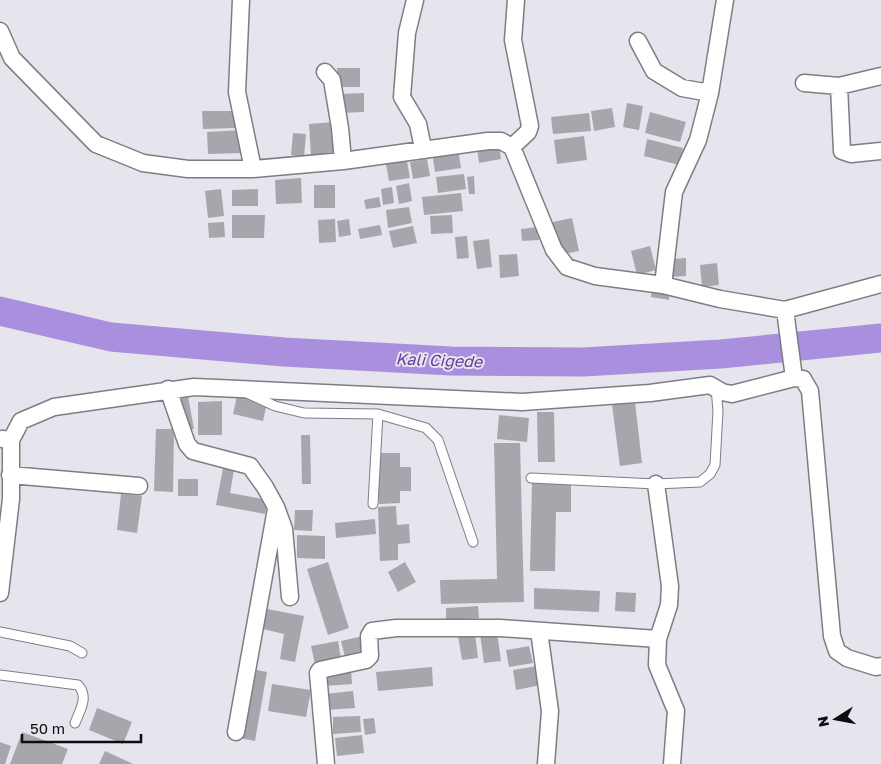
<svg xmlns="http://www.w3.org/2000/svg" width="881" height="764" viewBox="0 0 881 764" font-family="'Golos Text',sans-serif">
<rect width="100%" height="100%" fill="#e6e4ec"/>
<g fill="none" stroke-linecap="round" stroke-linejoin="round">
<path stroke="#a98fde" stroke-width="29" d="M0,311l111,26 173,15 167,9 132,1 138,-8 160,-16"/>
</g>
<path fill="#a8a6ad" d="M337,68h23v19h-23z
M364,93v19l-25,1 -1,-19z
M627,103l16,3 -4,24 -16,-3z
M612,108l3,19 -21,4 -3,-20z
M202,111h33v17l-32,1z
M650,112l36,10 -6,20 -35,-9z
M589,113l2,18 -38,3 -2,-17z
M334,122l2,32 -25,2 -2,-32z
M242,130l1,23 -35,1 -1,-22z
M293,133l13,1 -2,23 -13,-2z
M584,136l3,24 -30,4 -3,-24z
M647,139l36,9 -4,17 -35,-9z
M499,145l2,14 -22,4 -2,-15z
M458,148l3,20 -26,4 -3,-20z
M427,159l3,17 -17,3 -3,-17z
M407,161l3,17 -21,3 -3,-17z
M464,174l2,15 -28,4 -2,-16z
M474,176l1,18h-6l-2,-17z
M301,178l1,25 -26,1 -1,-24z
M409,183l3,18 -13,3 -3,-18z
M314,185h21v23h-21z
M392,187l2,16 -11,2 -2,-16z
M221,189l3,27 -16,2 -3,-27z
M258,189v17h-26v-16z
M461,193l2,18 -39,4 -2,-18z
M379,197l2,10 -15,2 -2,-9z
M409,207l3,16 -24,5 -2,-18z
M232,215h33l-1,23h-32z
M452,215l1,18 -22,1 -1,-18z
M572,218l7,33 -19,4 -7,-33z
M335,219l1,23 -17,1 -1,-23z
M349,219l2,16 -12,2 -2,-16z
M224,222l1,15 -16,1 -1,-15z
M380,225l2,10 -22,4 -2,-10z
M413,226l4,17 -24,5 -4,-17z
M538,227l1,13 -17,1 -1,-12z
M467,236l2,22 -12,1 -2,-22z
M489,239l3,28 -15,2 -4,-28z
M650,246l6,24 -19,5 -6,-24z
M517,254l2,22 -19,2 -1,-23z
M686,258v18l-15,1 -1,-18z
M717,263l2,22 -17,2 -2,-22z
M652,287l18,3 -1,10 -18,-3z
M188,396l6,33 -7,1 -6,-33z
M237,396l30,7 -4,18 -30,-7z
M222,401v34h-24v-33z
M635,402l7,61 -22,3 -8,-61z
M537,412h17l1,50h-17z
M499,415l30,3 -2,24 -30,-3z
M156,429h18l-1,63 -19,-1z
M301,435h9l1,49h-9z
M494,443h26l4,159 -83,2 -1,-24 57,-1z
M379,453h21v14h11v24h-11v12l-21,1z
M223,468l11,2 -4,23 38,7 -3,14 -49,-9z
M178,479h20v17h-20z
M571,480v32h-15l-1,59h-25l2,-88z
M121,494l21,2 -5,37 -20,-3z
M396,506l1,19 12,-1 1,19 -12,1v16l-18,1 -2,-54z
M295,510h18l-1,21 -18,-1z
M375,519l1,15 -40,4 -1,-15z
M297,535l28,1v23l-28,-1z
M328,562l21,66 -21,7 -21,-66z
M405,562l11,20 -18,10 -10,-20z
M534,588l66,3 -1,21 -65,-3z
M616,592l20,1 -1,19 -20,-1z
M478,606l1,12 -33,3v-13z
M267,609l37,7 -9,46 -15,-3 4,-25 -21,-5z
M497,632l4,29 -17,2 -4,-29z
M475,634l3,24 -16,2 -4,-24z
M363,636l4,16 -22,5 -4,-16z
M338,641l3,18 -26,5 -4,-18z
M529,646l4,17 -24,4 -3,-17z
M537,666l4,19 -25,5 -3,-20z
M432,667l1,19 -55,5 -2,-19z
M251,669l16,3 -12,69 -16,-3z
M351,670l1,14 -27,2 -1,-15z
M272,684l39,6 -5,27 -38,-6z
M353,691l2,17 -29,2 -1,-16z
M97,708l35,14 -9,22 -34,-14z
M360,716l1,16 -28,2v-17z
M374,718l2,15 -11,2 -2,-16z
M22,732l46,17 -6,15h-52z
M362,735l2,18 -27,3 -2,-18z
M0,742l11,4 -6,18h-5z
M105,751l28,13h-34z"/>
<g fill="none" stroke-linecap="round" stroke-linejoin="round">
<defs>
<path id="lane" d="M247,393l28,13 29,7 74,1 48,14 12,12 35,102
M531,478l125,6 44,-2 10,-8 5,-9 3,-54 -2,-23
M373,504l5,-90
M0,632l70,14 12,7
M0,675l78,10c11,12 2,25 -3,38"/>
<path id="street" d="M241,0l-4,92 16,77
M415,0l-8,33 -5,64 16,27 5,24
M0,31l12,27 84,86 47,19 45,6h65l90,-8 145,-20h13l11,6 42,103 13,17 28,9 68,9 57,14 65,11 96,-26
M638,41l16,30 28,17 28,5
M325,72l7,8 8,48 3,33
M804,83l35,3 42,-10
M839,86l3,65 9,3 30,-3
M512,147l16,-15 2,-6 -17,-86 3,-40
M663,285l11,-93 24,-52 12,-47 15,-93
M785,310l9,68
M168,389l19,55 6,7 57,15 15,21 11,20 8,22 6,68
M11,440l10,-19 33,-14 140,-20 328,15 128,-9 60,-8 12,7 10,2 62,-16 9,1 7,12 22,245 5,15 10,7 29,9 5,-1
M10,475l129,11
M656,484l14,102 -1,19 -11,34 -1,26 19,46 -4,53
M0,593l11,-94v-59l-9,-1
M539,631l11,80 -4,53
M236,732l40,-223
M326,764l-8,-91 2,-3 46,-10 4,-4 -1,-20 3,-5 24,-3h104l158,11"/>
</defs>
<use href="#lane" stroke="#7f7d84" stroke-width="11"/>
<use href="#street" stroke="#7f7d84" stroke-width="19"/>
<use href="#lane" stroke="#fff" stroke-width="9"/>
<use href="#street" stroke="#fff" stroke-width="16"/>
</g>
<g text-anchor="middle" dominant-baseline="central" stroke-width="4" stroke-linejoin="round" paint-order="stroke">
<g font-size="16" font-style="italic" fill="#64409c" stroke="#e6e4ec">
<text transform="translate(439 360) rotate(2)">Kali Cigede</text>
</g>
</g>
<g transform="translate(836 719) rotate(259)" stroke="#e6e4ec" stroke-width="4" paint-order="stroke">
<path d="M0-4L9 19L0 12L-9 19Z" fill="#0c0b0d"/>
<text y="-8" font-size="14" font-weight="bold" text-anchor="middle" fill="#0c0b0d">N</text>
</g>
<path d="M22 734v8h119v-8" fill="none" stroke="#0c0b0d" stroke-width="2.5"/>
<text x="30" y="734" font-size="15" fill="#0c0b0d" stroke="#e6e4ec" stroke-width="4" paint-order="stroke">50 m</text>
</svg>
